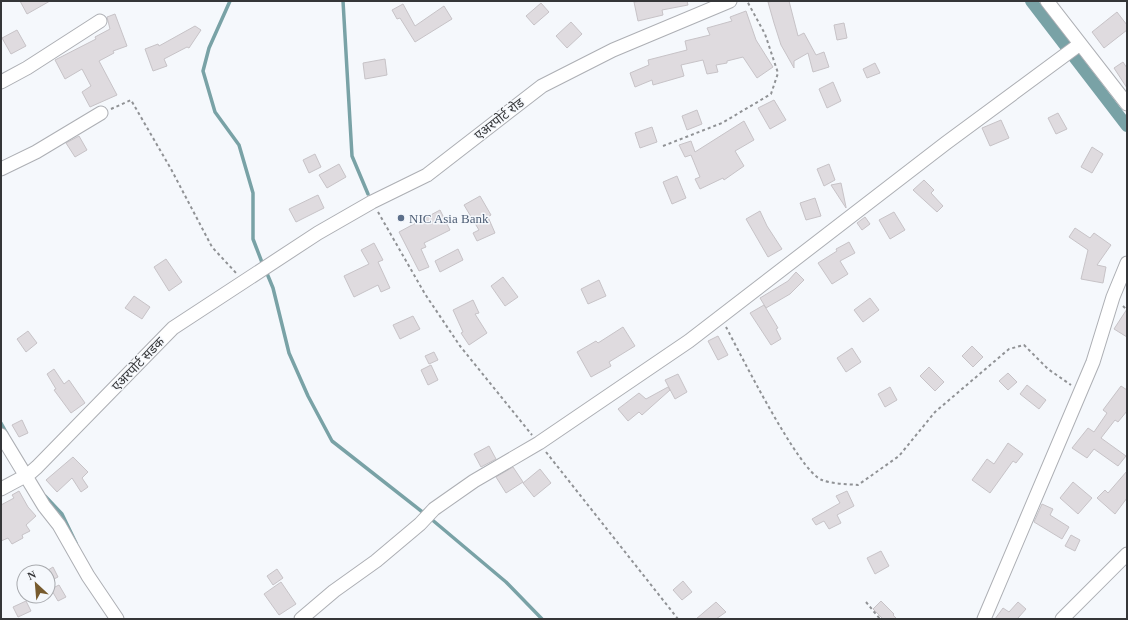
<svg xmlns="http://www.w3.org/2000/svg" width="1128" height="620" viewBox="0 0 1128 620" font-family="'Times New Roman','Noto Sans Devanagari',serif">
<rect width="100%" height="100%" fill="#f5f8fc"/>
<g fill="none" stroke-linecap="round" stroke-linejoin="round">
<path stroke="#79a2a6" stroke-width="3.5" d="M230,1l-21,47 -6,23 12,41 24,33 14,48v46l10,26
M343,1l9,155 16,38
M266,271l7,17 16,65 19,43 24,45 93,73
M1,423l6,11
M45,496l17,18 14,29
M430,518l76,64 36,37"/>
<path stroke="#79a2a6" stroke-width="12" d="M1031,1l96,125"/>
</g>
<path fill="#dfdbdf" stroke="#c7c3c7" d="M20,1h30l-23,13z
M642,1h45l1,4 -26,5 1,5 -25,6 -4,-19z
M774,1h15l9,35 6,-3 12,22 8,-3 5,15 -16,5 -5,-19 -14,8v7l-13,-23 -7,-22 -6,-21z
M541,3l8,9 -15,13 -8,-9z
M403,4l12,22 29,-20 8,13 -37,23 -15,-24 -3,1 -5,-9z
M746,11l10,29 17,27 -16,11 -14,-21 -16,4v2l-11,2 2,7 -11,2 -4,-14 -22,5 3,11 -31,9 -1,-5 -17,7 -5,-14 19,-8 -1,-5 39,-10 -2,-9 25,-6 -3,-7 25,-7 -2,-4z
M1117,12l10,13v5l-23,18 -12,-16z
M115,14l12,32 -14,5 1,2 -15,8 18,34 -27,12 -8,-15 9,-6 -9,-17 -17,10 -10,-19 41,-21 -1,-2 15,-8 -3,-12z
M571,22l11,12 -15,14 -11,-12z
M844,23l3,15 -10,2 -3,-15z
M195,26l6,4 -12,18 -2,-1 -23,12 3,7 -14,5 -8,-22 13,-5 1,2z
M17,30l9,16 -15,8 -9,-16z
M385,59l2,16 -22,4 -2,-16z
M1123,62l4,6v20l-13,-20z
M875,63l5,10 -13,5 -4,-9z
M833,82l8,19 -14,7 -8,-19z
M774,100l12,20 -16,9 -12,-21z
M697,110l5,14 -15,6 -5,-14z
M1058,113l9,16 -11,5 -8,-16z
M1001,120l8,18 -19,8 -8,-18z
M744,121l10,19 -19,11 9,15 -20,14 -1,-2 -23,11 -5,-10 5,-2 -9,-22 -6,2 -6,-12 12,-4 4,11z
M652,127l5,15 -17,6 -5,-15z
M79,136l8,14 -12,7 -9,-14z
M1092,147l11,7 -11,19 -11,-6z
M315,154l6,13 -12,6 -6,-13z
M339,164l7,13 -19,11 -8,-13z
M829,164l6,16 -11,6 -7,-17z
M677,176l9,22 -14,6 -9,-22z
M924,180l10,10 -3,3 12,13 -6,6 -24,-22z
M841,183l5,24v1l-15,-23z
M318,195l6,13 -28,14 -7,-13z
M480,196l11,19 -3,2 7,16 -18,8 -4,-8 6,-3 -15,-25z
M815,198l6,18 -15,4 -6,-17z
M440,210l10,20 -26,13 2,4 -5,2 8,18 -10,4 -20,-39z
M760,211l7,15 15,23 -14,8 -22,-38z
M894,212l11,18 -15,9 -11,-19z
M865,217l5,7 -8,6 -5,-7z
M1075,228l15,10 4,-5 17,12 -14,20 9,2 -3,16 -22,-4 7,-29 -19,-13z
M849,242l6,11 -15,8 8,13 -16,10 -14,-21 19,-12 -1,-2z
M374,243l9,17 -5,2 12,26 -9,4 -3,-7 -24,12 -10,-21 25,-12 -8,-14z
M458,249l5,11 -23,12 -5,-11z
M166,259l16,23 -13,9 -15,-24z
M796,272l8,8 -14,14 -24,14 -6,-10 28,-17z
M503,277l15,20 -13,9 -14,-20z
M599,280l7,16 -18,8 -7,-15z
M134,296l16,11 -8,12 -17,-11z
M870,298l9,12 -16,12 -9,-12z
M473,300l6,13 -4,1 12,19 -18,12 -8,-12 2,-1 -10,-22z
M764,305l14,23 -2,1 5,10 -10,6 -21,-32z
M1127,309v28l-13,-8z
M413,316l7,13 -20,10 -7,-14z
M623,327l12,19 -26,16 2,4 -20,11 -14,-25 19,-11 2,2z
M28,331l9,12 -11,9 -9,-13z
M718,336l10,19 -10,5 -10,-19z
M972,346l11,11 -10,10 -11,-11z
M852,348l9,14 -15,10 -9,-14z
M434,352l4,8 -9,4 -4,-8z
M431,365l7,15 -10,5 -7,-15z
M929,367l15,15 -9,9 -15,-15z
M54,369l10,15 5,-4 16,23 -14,10 -17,-23 2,-1 -9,-15z
M1008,373l9,9 -9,8 -9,-9z
M678,374l9,18 -12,7 -10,-19z
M1027,385l19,15 -7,9 -19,-15z
M1121,386l6,4v21l-9,11 -3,-2 -14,18 25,18 -8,10 -24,-17 -7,9 -15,-10 16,-20 6,4 13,-19 -4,-3z
M668,387l2,3 -28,25 -3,-3 -11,9 -10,-12 21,-16 7,6z
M890,387l7,13 -12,7 -7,-13z
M22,420l6,13 -9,4 -7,-12z
M1008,443l15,11 -7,9 -3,-2 -23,32 -18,-13 15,-21 7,5z
M489,446l7,13 -15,8 -7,-13z
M73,457l15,15 -6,6 6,9 -7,5 -9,-14 -15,14 -11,-12z
M513,467l10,15 -17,11 -10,-16z
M540,469l11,14 -17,14 -11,-14z
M1127,471v27l-12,16 -18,-16 8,-8 3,3z
M1073,482l19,16 -14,16 -18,-16z
M19,491l9,16 8,9 -10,9 4,6 -8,4 1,3 -11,6 -4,-6 -7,3v-36l13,-7 -2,-3z
M847,491l7,15 -17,9 4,8 -12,6 -5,-8 -8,4 -4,-6 28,-16 -4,-7z
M1042,504l11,5 -3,6 19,12 -7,12 -28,-17z
M1071,535l9,5 -5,11 -10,-5z
M881,551l8,15 -14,8 -8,-16z
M53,567l5,10 -8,4 -2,-9h-3z
M277,569l6,9 -10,7 -6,-9z
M683,581l9,11 -10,8 -9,-10z
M281,582l15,22 -17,11 -15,-21z
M59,585l7,12 -8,4 -7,-12z
M26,601l5,10 -13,6 -5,-10z
M881,601l13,13 -1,1 4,4h-14l-10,-10z
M716,602l10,10 -10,7h-20z
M1018,602l8,7 -8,9 2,1h-25l8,-11 6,4z"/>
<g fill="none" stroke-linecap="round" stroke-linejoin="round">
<defs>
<path id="minor" d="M1047,1l80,103
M1,82l26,-14 73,-47
M1,169l35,-17 65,-39
M1,435l43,71 15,19 29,51 29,43
M1,489l28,-15 8,-7 136,-139 145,-95 54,-31 55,-27 115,-89 71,-36 117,-49
M301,619l33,-28 42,-30 44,-37 14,-15 40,-28 65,-38 150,-102 257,-198 134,-99
M984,619l109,-257 20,-65 14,-34
M1062,619l65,-65"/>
</defs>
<use href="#minor" stroke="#adafb4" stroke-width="15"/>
<path stroke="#909295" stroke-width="2" stroke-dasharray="3 3" stroke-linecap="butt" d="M111,109l20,-9 40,69 41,78 25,27
M663,146l59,-23 49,-29 7,-21 -13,-39 -18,-33
M378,212l47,82 35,52 72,89
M1123,306l4,4
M726,327c14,26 73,145 96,153 10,4 25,4 36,5l41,-29 36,-44 74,-63 15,-4 24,24 23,16
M546,452l132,167
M866,602l14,17"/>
<use href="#minor" stroke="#fff" stroke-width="13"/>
</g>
<circle fill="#5c6f8a" stroke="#f5f8fc" stroke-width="1.5" cx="401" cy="218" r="4"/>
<g text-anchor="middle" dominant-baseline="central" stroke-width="3" stroke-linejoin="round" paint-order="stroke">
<g font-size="13" fill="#353638" stroke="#f5f8fc">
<text transform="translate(499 119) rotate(-38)">एअरपोर्ट रोड</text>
<text transform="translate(138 364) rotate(-46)">एअरपोर्ट सडक</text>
</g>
<g font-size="13" fill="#4e5e75" stroke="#f5f8fc" text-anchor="start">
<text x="409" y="218">NIC Asia Bank</text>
</g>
</g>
<rect width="1128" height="620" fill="none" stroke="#353638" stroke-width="4"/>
<g transform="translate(36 584) rotate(334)"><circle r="19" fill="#f5f8fc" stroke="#a8aaae"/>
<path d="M0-3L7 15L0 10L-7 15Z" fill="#775b2e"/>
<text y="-6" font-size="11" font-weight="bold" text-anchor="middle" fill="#353638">N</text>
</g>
</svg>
